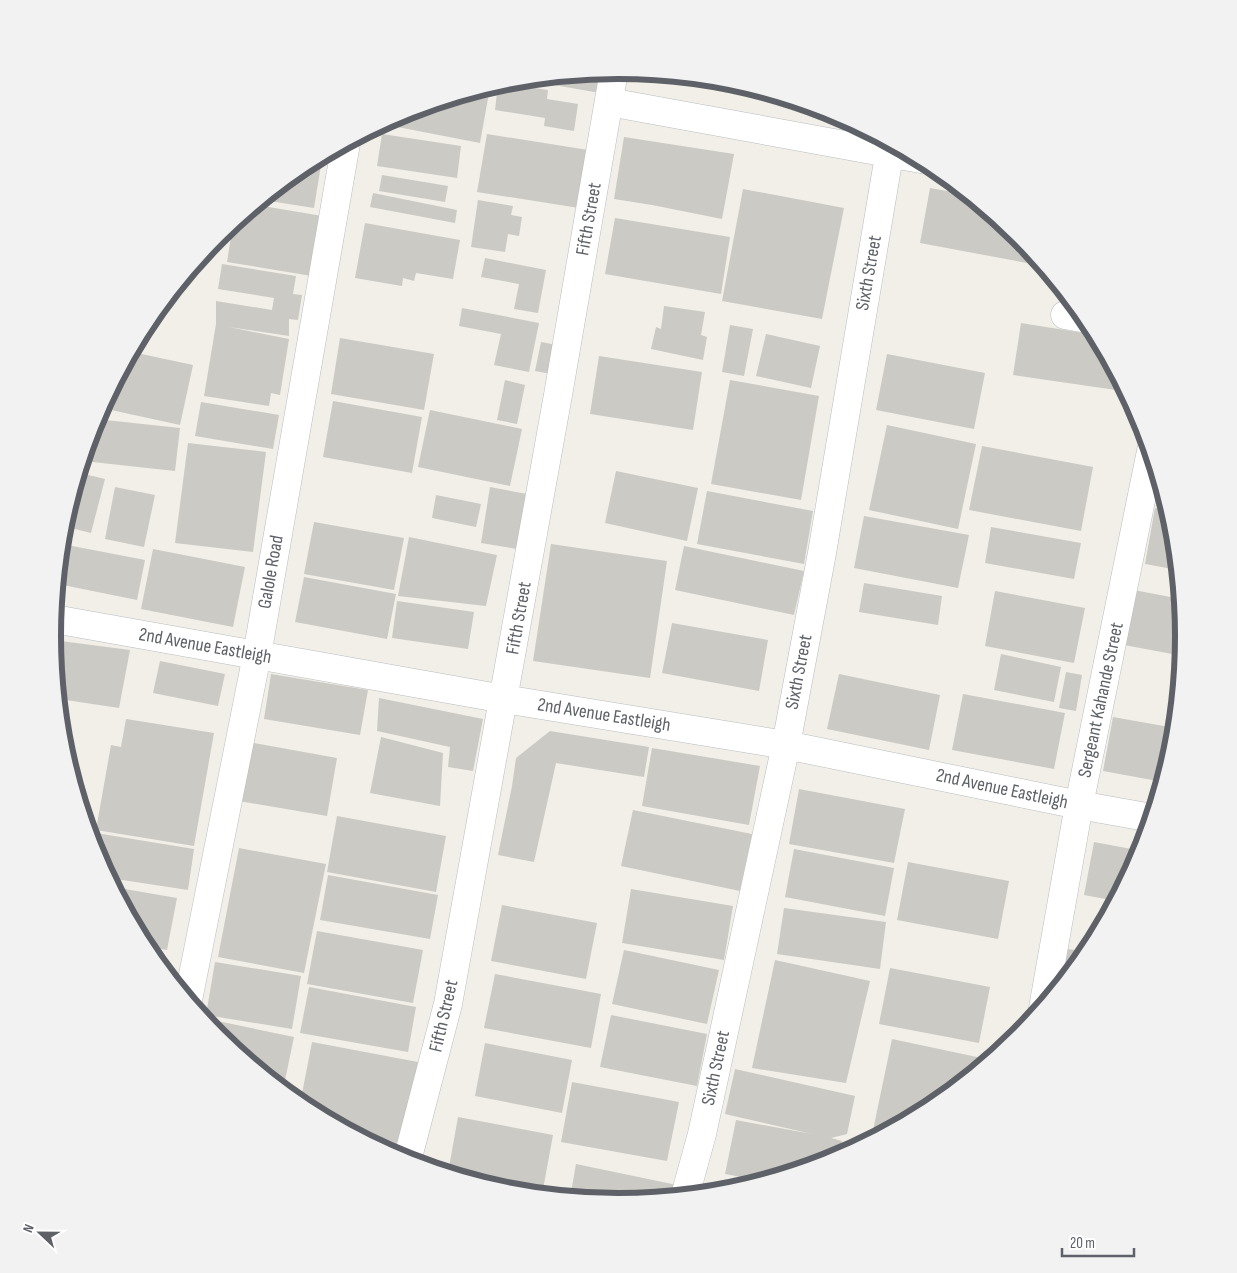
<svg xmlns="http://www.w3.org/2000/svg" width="1237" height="1273" viewBox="0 0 1237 1273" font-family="'Sofia Sans Condensed',sans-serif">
<rect width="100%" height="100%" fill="#f1efe7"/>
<path fill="#cccac4" d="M604,72l-4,21 -75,-13z
M502,83l46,7 -1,9 31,5 -4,27 -30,-5 1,-8 -50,-8 3,-26z
M490,87l-10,56 -98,-19 20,-11z
M382,134l79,12 -4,32 -80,-12z
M487,134l101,16 -9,58 -102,-16z
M624,137l110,17 -12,65 -70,-14 -38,-6z
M319,158l3,1 -8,49 -51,-8 41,-34z
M382,175l66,11 -3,16 -66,-11z
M930,188l39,7 50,41 10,13 -2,14 -107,-20z
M743,189l101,19 -22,111 -100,-18z
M373,193l84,17 -2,13 -85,-16z
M478,200l35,6 -2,9 11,2 -3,19 -11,-2 -3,18 -34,-5z
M257,205l71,12 -10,60 -91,-15 6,-38z
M615,218l115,19 -9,57 -116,-20z
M365,223l95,17 -7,39 -37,-6 -2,8 -11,-3 -1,8 -47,-8z
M485,258l61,12 -8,43 -24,-4 5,-25 -38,-7z
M222,264l74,12 -3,18 9,1 -4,25 -9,-1v17l-60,-9 60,12 -9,56 -9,-2 -2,13 -65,-10 12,-72v-23l56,9 2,-12 -56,-9z
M664,306l41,6 -4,23 6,2 -4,23 -52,-11 5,-22 5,2z
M462,308l77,15 -10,49 -35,-7 7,-31 -42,-8z
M1021,323l75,12 22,41 -2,14 -103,-15z
M730,325l23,4 -9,47 -22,-4z
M766,334l54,12 -9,42 -55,-12z
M340,338l94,16 -10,56 -93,-16z
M541,342l16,3 -6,29 -16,-3z
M132,352l61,13 -13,60 -78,-17z
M887,354l98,19 -11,56 -98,-19z
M599,356l103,16 -9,58 -103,-16z
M505,380l20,5 -8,39 -20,-4z
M730,380l89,16 -18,104 -90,-16z
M333,401l89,16 -10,56 -89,-16z
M201,402l78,13 -6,34 -78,-13z
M430,410l92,19 -12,57 -92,-19z
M96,419l84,9 -5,43 -92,-10z
M887,425l89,19 -18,85 -89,-19z
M188,443l78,9 -13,100 -78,-9z
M982,446l111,21 -12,64 -112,-21z
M616,471l82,17 -11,53 -82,-18z
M80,473l25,6 -14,54 -28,-7z
M115,487l40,8 -11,52 -39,-8z
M490,487l37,7 -10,55 -36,-6z
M707,491l106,20 -9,53 -107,-20z
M436,495l45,9 -5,23 -44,-9z
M1155,508l14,3 5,15 4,44 -33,-6z
M864,516l105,19 -11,53 -104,-20z
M314,522l90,16 -10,52 -90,-16z
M991,527l90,16 -7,36 -89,-16z
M409,537l88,18 -11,51 -88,-10z
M62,544l83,16 -8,40 -79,-16z
M551,544l116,17 -17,117 -117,-17z
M684,546l120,25 -10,44 -119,-25z
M153,549l92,18 -12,60 -92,-18z
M304,577l92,17 -9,45 -92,-17z
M864,583l78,13 -4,29 -79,-13z
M1134,590l47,9 3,38 -1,19 -59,-11z
M995,591l90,17 -11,55 -89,-17z
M397,601l77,11 -6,37 -76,-11z
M672,623l96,17 -9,51 -97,-18z
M53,640l77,10 -11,58 -60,-9z
M1001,654l60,13 -7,35 -60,-12z
M160,661l65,13 -7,32 -65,-13z
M1066,672l16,3 -6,36 -17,-3z
M271,674l97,16 -8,45 -96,-16z
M839,674l101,21 -11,55 -102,-21z
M963,694l102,19 -11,56 -102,-19z
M379,698l104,21 -10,52 -25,-4 2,-20 -73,-16z
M1113,717l62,11 -1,19 -11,35 -60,-11z
M126,719l88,14 -20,113 -98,-16 15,-85 10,2z
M550,731l99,16 -5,30 -88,-14 -22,99 -36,-7 14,-69 4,-28z
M381,737l62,16 -3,53 -70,-13z
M249,742l88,16 -10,58 -88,-15z
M652,748l108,18 -11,59 -107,-19z
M799,789l106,20 -11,54 -105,-19z
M633,810l119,24 -12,57 -119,-25z
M337,816l109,20 -10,56 -109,-20z
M96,833l98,16 -6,41 -79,-12 -15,-31z
M1094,842l48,9 -26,50 -32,-6z
M239,848l87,16 -22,109 -86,-16z
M794,849l100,19 -9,48 -100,-19z
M908,862l101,19 -11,58 -101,-19z
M328,875l110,20 -8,44 -110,-19z
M113,887l64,11 -10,52 -22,-4z
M631,889l102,17 -9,54 -102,-17z
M502,905l95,18 -11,56 -95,-18z
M784,908l102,14 -6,47 -103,-15z
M317,931l106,19 -10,53 -106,-19z
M1068,949l20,3 -27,33z
M624,950l95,20 -12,54 -95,-20z
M150,954l16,3 -3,13z
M775,960l95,21 -24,102 -94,-15z
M215,962l86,14 -9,53 -86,-14z
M890,968l100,19 -11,56 -100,-19z
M495,974l106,20 -10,54 -107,-20z
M309,987l107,20 -8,45 -108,-19z
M611,1015l96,19 -10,52 -97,-19z
M203,1018l91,19 -11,53 -65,-53z
M892,1039l99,21 -58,47 -62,33z
M312,1042l106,20 -16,84 -38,-7 -64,-35z
M485,1043l87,17 -10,53 -87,-17z
M735,1069l120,27 -8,38 -16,4 11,3 -4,17 -75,23 -38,-7 11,-54 76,14 -87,-20z
M572,1082l107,20 -12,59 -106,-19z
M458,1117l95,18 -11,60 -34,-3 -60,-19z
M576,1164l101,21 -3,12 -56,5 -48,-4z
M721,1180l29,5 -21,7 -10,1z"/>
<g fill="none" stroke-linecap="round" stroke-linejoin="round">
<defs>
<path id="minor" d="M609,102l312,57
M1065,315l22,4
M54,619l450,80 282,46 293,60 73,13
M188,1000l69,-345 89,-512
M1043,1008l36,-203 72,-354
M407,1161l41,-157 110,-609 56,-324
M685,1196l17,-62 84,-389 36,-192 69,-409"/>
</defs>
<use href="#minor" stroke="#b9bcc1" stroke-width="29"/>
<use href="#minor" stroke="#fff" stroke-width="28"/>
</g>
<g text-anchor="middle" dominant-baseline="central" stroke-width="4" stroke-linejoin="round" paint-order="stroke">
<g font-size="19" fill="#5e6268" stroke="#fff">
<text transform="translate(589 219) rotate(-80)">Fifth Street</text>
<text transform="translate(869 273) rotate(-80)">Sixth Street</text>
<text transform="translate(271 572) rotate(-80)">Galole Road</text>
<text transform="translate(519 618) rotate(-80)">Fifth Street</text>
<text transform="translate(205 646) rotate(10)">2nd Avenue Eastleigh</text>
<text transform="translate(799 672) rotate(-79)">Sixth Street</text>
<text transform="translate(1101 700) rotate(-78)">Sergeant Kahande Street</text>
<text transform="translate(604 715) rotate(9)">2nd Avenue Eastleigh</text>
<text transform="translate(1002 789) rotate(12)">2nd Avenue Eastleigh</text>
<text transform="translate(444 1016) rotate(-77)">Fifth Street</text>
<text transform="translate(716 1068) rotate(-78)">Sixth Street</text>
</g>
</g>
<path d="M0 0H1237V1273H0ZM61 636a557 557 0 1 1 1114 0a557 557 0 1 1-1114 0Z" fill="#f2f2f3" fill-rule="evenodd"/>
<path fill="none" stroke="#5e6268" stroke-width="6" d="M61 636a557 557 0 1 1 1114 0a557 557 0 1 1-1114 0Z"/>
<g transform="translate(40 1233) rotate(292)" stroke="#ffffff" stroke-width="4" paint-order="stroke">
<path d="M0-4L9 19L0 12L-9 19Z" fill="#5e6268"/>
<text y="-8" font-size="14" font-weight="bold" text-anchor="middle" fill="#5e6268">N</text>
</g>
<path d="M1062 1248v8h72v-8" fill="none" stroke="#5e6268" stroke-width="2.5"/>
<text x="1070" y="1248" font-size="15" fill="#5e6268" stroke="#ffffff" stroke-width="4" paint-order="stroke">20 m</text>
</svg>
